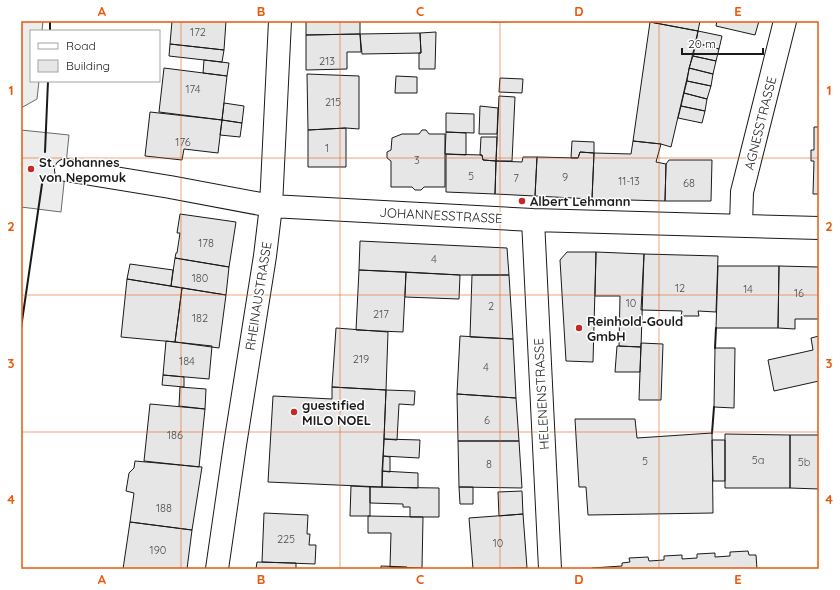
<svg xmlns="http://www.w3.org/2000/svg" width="840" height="590" viewBox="0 0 840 590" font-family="Quicksand,sans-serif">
<rect width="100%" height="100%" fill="#fff"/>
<path fill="#ededed" stroke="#6a6a6a" d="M21,21h22l-1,10h-11v50h8l-2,18 -16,9z
M21,130l48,5 -8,77 -40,-5z"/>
<path fill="#e6e6e6" stroke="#1a1a1a" d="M172,21h54l-2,29 -54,-6z
M306,21h54v13l-54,1z
M491,21h48l-48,1z
M650,21h50l-2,10 -48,-9z
M717,21h42l-4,14 -39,-9z
M650,22l48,9 -27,116 -10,-3 -28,-3z
M698,31l24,5 -3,13 -23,-6z
M436,32l-1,37h-16v-16h2l-1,-20z
M420,33l1,20 -59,1 -2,-20z
M360,34l1,18h-14v17l-41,1v-35z
M696,43l23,6 -3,12 -23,-5z
M170,44l54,6 -2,12 -53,-6z
M693,56l23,5 -3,13 -24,-6z
M204,60l25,3 -2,13 -24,-3z
M164,68l63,8 -5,44 -63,-8z
M689,68l24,6 -2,12 -24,-5z
M307,74l52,2v53l-13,-1 -38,2z
M396,76l21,1v16h-22z
M500,78l23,1 -1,14 -23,-1z
M687,81l24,5 -4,13 -23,-6z
M684,93l23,6 -2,12 -24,-5z
M499,96l16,1 -3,64h-16z
M224,103l20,3 -2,17 -20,-3z
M480,106l18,2 -1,26h-18z
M681,106l24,5 -3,12 -24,-5z
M150,112l72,8 -4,33 -34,-4 -2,11 -37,-4z
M446,113l28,1v19l-28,-1z
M222,120l20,3 -2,14 -20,-2z
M814,127h5v67h-6l1,-33h-3v-11h3z
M346,128v39h-38v-37z
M422,130h4l3,4h16v53h-21l-3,3h-6l-3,-3h-21v-26l-4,-3v-6l4,-2 1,-12 10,-4h17z
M446,132l20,1v22l-21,-1z
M481,137h16l-1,24 -13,-1 -1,-5h-2z
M572,141l22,1v11l-14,-1 -2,6h-7z
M633,141l28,3 -5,18 10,2 -1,37 -73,-2 2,-46 37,1z
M580,152l14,1 -2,46 -57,-3 2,-39 41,1z
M446,154l36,1 1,5 13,1 -1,33 -49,-2z
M523,157h14l-2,39 -40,-2 1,-33 26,1z
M669,160h43l-1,41h-46l1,-37z
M180,214l56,8 -7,45 -54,-9 1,-5h1l3,-20h-3z
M360,241l147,7 2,27h-49l-101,-5z
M567,252h29l-3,110 -27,-1 -6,-101z
M596,252l48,2 -3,93 -22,-1 1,-50h-25z
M644,254l74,2 -2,56 -18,-1 1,5h-18l1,-5 -41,-1z
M175,258l54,9 -3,28 -55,-9z
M130,264l43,6 -2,16 -44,-7z
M718,266h61l-1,62h-62z
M779,266l40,1v52h-24v10l-17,-1z
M359,270l47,2 -3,60 -47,-2z
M406,272l54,3 -1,24 -54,-2z
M472,275h37l4,64 -43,-2z
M127,279l55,9 -7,54 -54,-5z
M182,288l44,7 -7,53 -44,-6z
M336,328l52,4 -2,58 -54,-3z
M460,336l53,3 3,59 -59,-4z
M819,336v45l-45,10 -6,-31 45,-10 -2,-12z
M166,341l46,5 -3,33 -46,-4z
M641,343l22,1 -2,56h-22z
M617,346l24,1 -1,25h-25z
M715,348h20l-1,60 -20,-1z
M163,375l21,2v10l-22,-2z
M180,387l26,2 -1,20 -26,-3z
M332,387l54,3 -4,97 -114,-5 5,-86 59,3z
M386,390l29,1 -1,14 -15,-1 -2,36 -13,-1z
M457,394l59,4 3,43h-61z
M150,404l55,5 -6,58 -55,-6z
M575,419h60l2,19 75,-5 1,80 -125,2 -2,-28h-7z
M725,434l65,1v53h-65z
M790,435h29v54l-29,-1z
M384,439l36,1 -1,18 -36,-2z
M712,440h13v41h-12z
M458,441h61l3,47 -63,-1z
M383,456l7,1v15l-8,-1z
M135,461l67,6 -10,63 -62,-8 4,-29 -8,-2 3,-18 5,-5z
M382,471l36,2v15l-36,-1z
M351,486l19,1v29h-20z
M370,487l69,1v29h-29v-10h-7v-3l-33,-1z
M459,487h14v17h-13z
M522,491l1,23 -24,2 -1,-24z
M264,513l44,2 -1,19h3l-1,11h7l-1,19 -53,-2z
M523,514l4,54 -54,1 -4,-51z
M368,516l55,1 -1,51 -32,-1 1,-34h-23z
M130,522l62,8 -5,39h-64z
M748,551l1,4h7l1,14h-165v-1l30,-2v-3l8,-1 -1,-4 19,-1 1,4 15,-1v-4l18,-1v4l15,-1v-4l18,-1v4l15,-1v-4z
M257,562l39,1v6h-40z
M381,566l26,1v2h-26z"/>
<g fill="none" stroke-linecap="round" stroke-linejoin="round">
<defs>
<path id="minor" d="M66,170l104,17 101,19 262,14 286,8
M533,220l17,349
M741,226l1,-34 43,-171
M217,569l18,-124 30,-189 6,-50 9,-185"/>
</defs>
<use href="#minor" stroke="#1a1a1a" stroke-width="24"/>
<use href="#minor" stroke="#fff" stroke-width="22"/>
<path stroke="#1a1a1a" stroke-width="2" d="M50,31v-10
M45,152l3,-71
M21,328l21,-144
M715,348l1,-20
M712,433l2,-26"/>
</g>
<path fill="none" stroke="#e8590c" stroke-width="1" stroke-opacity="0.55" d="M181,21v548M340,21v548M500,21v548M659,21v548M21,158h798M21,295h798M21,432h798"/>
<g fill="#c62828" stroke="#fff" stroke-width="1.5">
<circle cx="31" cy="169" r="4"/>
<circle cx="522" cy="201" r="4"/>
<circle cx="579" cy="328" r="4"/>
<circle cx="294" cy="412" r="4"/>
</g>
<g text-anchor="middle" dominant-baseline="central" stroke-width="3" stroke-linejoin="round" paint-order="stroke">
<g font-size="11" fill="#4d4d4d">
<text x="198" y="32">172</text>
<text x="327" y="61">213</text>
<text x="193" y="89">174</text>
<text x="333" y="102">215</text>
<text x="183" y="142">176</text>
<text x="327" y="148">1</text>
<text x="417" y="160">3</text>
<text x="471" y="176">5</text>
<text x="565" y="177">9</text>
<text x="516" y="178">7</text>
<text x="629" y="181">11-13</text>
<text x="689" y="183">68</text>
<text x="206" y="243">178</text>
<text x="434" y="259">4</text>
<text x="200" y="278">180</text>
<text x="680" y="288">12</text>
<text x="748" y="289">14</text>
<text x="799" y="293">16</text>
<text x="631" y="303">10</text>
<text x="491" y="306">2</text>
<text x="381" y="314">217</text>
<text x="200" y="318">182</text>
<text x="361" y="359">219</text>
<text x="187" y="361">184</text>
<text x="486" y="367">4</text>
<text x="487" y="420">6</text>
<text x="175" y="435">186</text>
<text x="758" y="460">5a</text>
<text x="645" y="461">5</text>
<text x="804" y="462">5b</text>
<text x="489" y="464">8</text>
<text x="164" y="508">188</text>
<text x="286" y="539">225</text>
<text x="498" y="543">10</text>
<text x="158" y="550">190</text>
</g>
<g font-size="13" fill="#1a1a1a" stroke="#fff">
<text transform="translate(760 123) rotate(-76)">AGNESSTRASSE</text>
<text transform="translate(441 215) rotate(3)">JOHANNESSTRASSE</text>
<text transform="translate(258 296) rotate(-81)">RHEINAUSTRASSE</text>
<text transform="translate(541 394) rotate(-93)">HELENENSTRASSE</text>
</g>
<g font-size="13" font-weight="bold" fill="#1a1a1a" stroke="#fff" text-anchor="start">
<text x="39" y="162">St. Johannes<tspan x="39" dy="15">von Nepomuk</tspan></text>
<text x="530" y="201">Albert Lehmann</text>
<text x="587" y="321">Reinhold-Gould<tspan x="587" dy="15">GmbH</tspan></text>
<text x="302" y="405">guestified<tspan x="302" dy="15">MILO NOEL</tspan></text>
</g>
</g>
<rect width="840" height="590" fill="none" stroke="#ffffff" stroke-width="44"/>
<rect x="30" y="30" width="130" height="52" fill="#ffffff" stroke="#a3a3a3"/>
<rect x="38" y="43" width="20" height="6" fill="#ffffff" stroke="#a3a3a3"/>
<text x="66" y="50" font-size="12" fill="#1a1a1a">Road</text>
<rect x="38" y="60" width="20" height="12" fill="#e6e6e6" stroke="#a3a3a3"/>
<text x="66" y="70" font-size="12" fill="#1a1a1a">Building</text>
<path d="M682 48v6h81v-6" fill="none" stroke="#1a1a1a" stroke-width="2"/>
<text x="688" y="48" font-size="12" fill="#1a1a1a" stroke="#ffffff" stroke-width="3" paint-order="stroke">20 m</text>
<rect x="22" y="22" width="796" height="546" fill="none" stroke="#e8590c" stroke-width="1.5"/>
<g font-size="13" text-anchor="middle" font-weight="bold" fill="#e8590c">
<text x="102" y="16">A</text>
<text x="261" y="16">B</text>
<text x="420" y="16">C</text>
<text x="579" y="16">D</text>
<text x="738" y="16">E</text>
<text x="11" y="95">1</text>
<text x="829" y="95">1</text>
<text x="11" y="231">2</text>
<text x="829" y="231">2</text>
<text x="11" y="368">3</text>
<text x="829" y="368">3</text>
<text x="11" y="504">4</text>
<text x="829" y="504">4</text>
<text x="102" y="584">A</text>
<text x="261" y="584">B</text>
<text x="420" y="584">C</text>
<text x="579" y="584">D</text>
<text x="738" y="584">E</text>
</g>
</svg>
